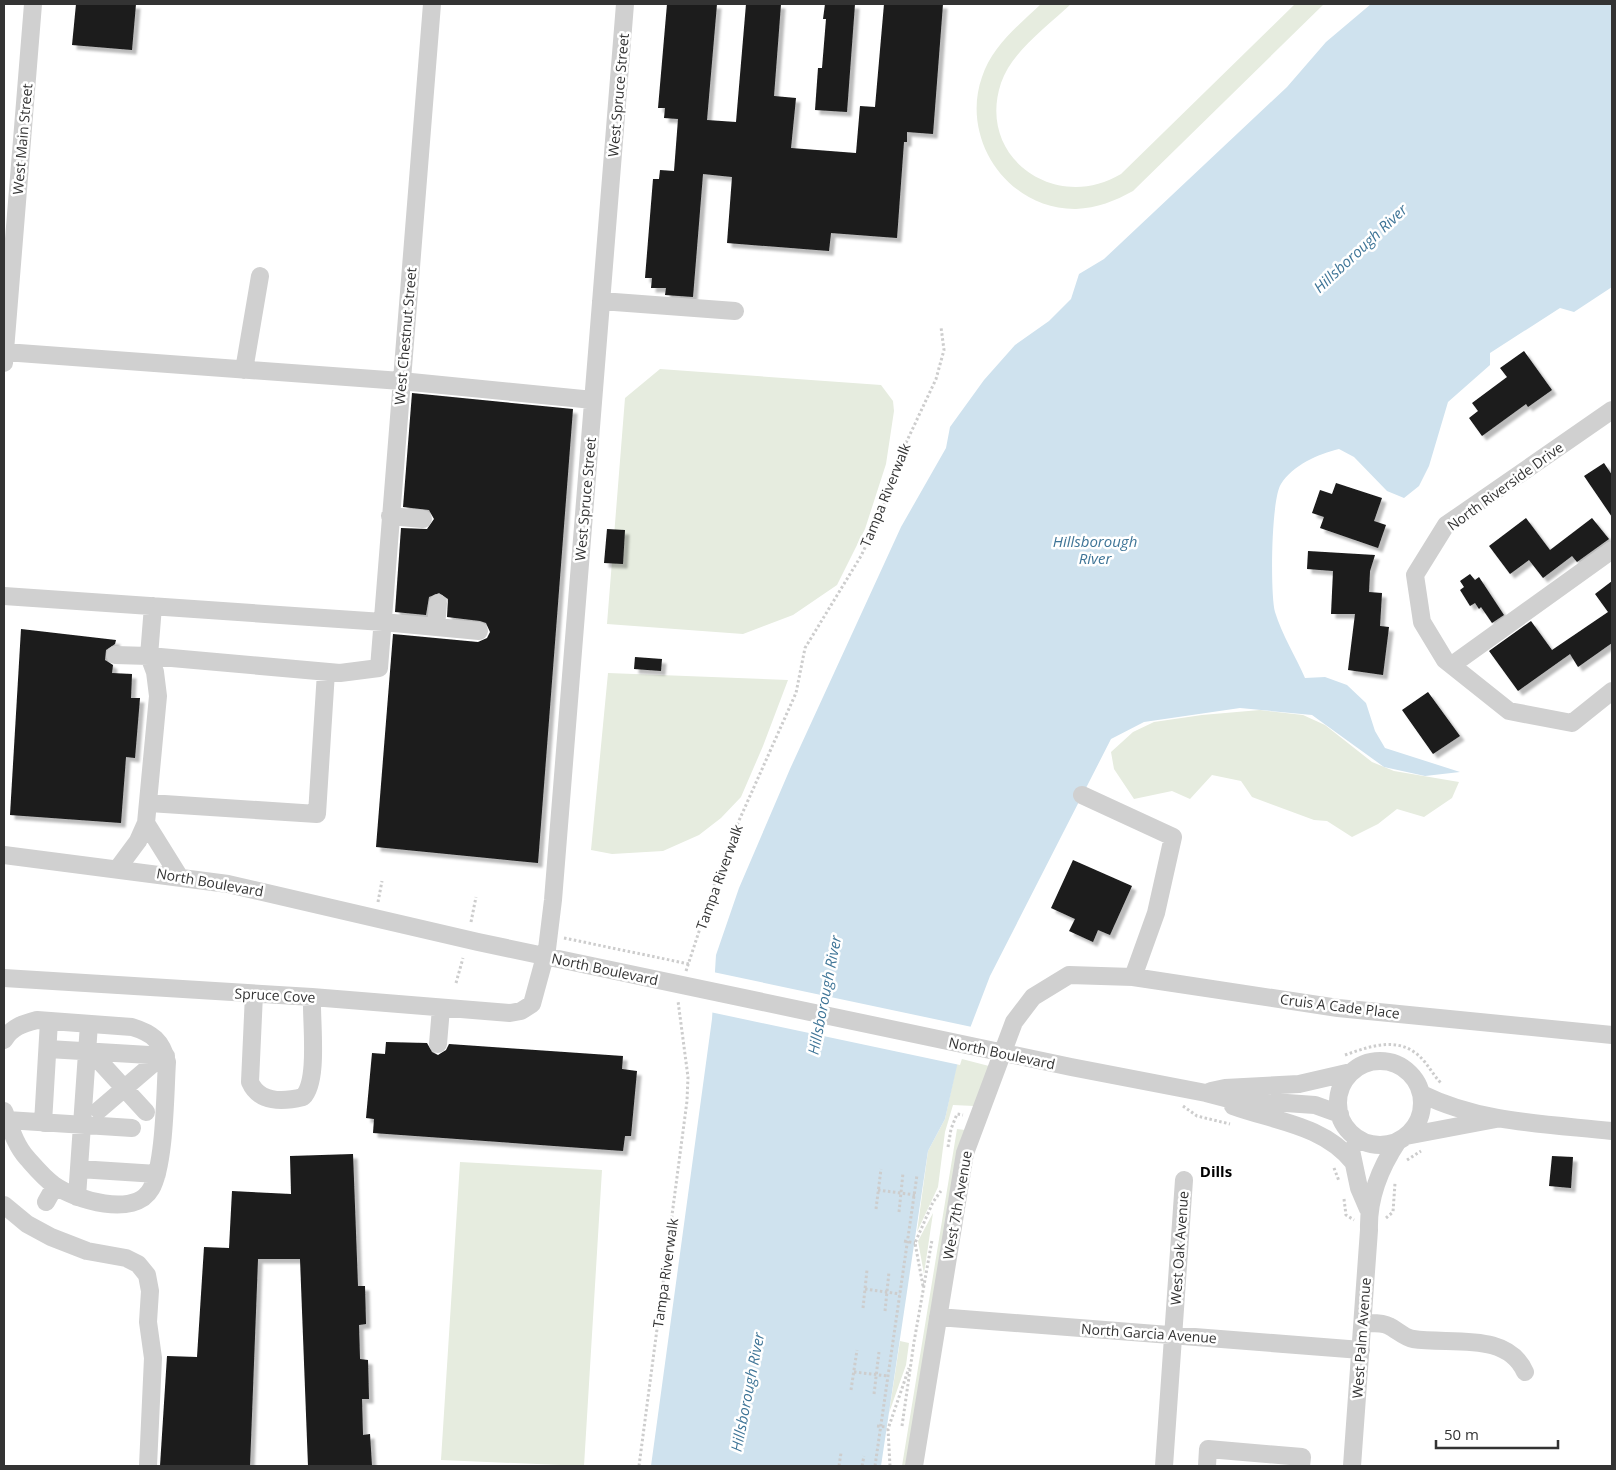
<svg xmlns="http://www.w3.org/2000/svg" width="1616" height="1470" viewBox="0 0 1616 1470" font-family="'Open Sans',sans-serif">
<defs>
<filter id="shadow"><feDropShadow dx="4.5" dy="4.5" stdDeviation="1" flood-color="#0004"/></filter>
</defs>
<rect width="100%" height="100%" fill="#fff"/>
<path fill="#e6ecdf" d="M1041,4h30c-24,23 -59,47 -70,79 -25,75 55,130 120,91l174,-170h29l-191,187c-18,10 -36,17 -57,18 -68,1 -116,-70 -94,-132 10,-31 37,-52 59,-73z
M660,369l221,16 12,16 1,10 -8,53 -21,65 -28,56 -44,30 -50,19 -136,-10 18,-226z
M608,673l180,7 -25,66 -22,51 -20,21 -22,17 -36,16 -51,3 -21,-4z
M1260,710l43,5 22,10 47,37 22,9 65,11 -7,16 -28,19 -27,-8 -19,15 -26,13 -25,-16 -13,-1 -62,-23 -11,-16 -29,-6 -22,24 -18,-8 -38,8 -20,-30 -3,-17 22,-20 21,-10 48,-7z
M958,1058l31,8 -15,40 -21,-1 -8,27 -7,55 -21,45 11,-81 17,-32z
M957,1129l8,1 -58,336h-5z
M460,1162l142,8 -18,296 -143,-6z
M933,1213l-9,61 -6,-33z
M900,1341l9,2 -3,22 -17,48z"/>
<path fill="#cfe2ee" d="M1371,4h241v283l-38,25 -14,-4 -70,45v12l-42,37 -19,64 -10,20 -15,12 -17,-7 -33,-34 -15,-8c-21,5 -46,16 -58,35 -10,15 -11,110 -6,128 7,23 21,45 30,66l20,-1 22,8 19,18 9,28 10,17 75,24 -35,4 -41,-9 -72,-52 -72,-7 -96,14 -33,17 -121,237 -31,81 -14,62 -17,32 -47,315h-230l61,-447 4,-64 23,-67 51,-119 111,-242 45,-79 4,-21 34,-47 31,-35 34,-24 22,-22 8,-25 25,-15 183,-172 39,-45z"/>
<path fill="#fff" d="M713,972l259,55 -12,38 -250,-53z"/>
<path fill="#1a1a1a" filter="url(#shadow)" d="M76,4h60l-4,46 -60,-5z
M667,4h50l-10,116 29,2 10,-118h35l-7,92 22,2 -5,50 65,5 4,-47 15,1 9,-103h59l-10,130 -26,-2v10h-3l-7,96 -66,-5 -2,18 -102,-8 5,-66 -29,-3 -10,123 -28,-2 1,-7h-15l1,-10h-7l8,-99h6l1,-9 14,1 4,-52 -14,-1 1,-10h-7z
M825,4h30l-8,108 -32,-2 3,-42h4l4,-49h-3z
M1524,351l28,39 -24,17 -2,-3 -44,32 -13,-18 9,-7 -6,-8 35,-26 -7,-9z
M412,393l161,16 -35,454 -162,-16 17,-213 85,8 9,-4 3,-6 -4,-9 -6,-2 -33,-4 1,-18 -9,-6 -10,4 -3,18 -31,-3 6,-84 26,1 7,-10 -5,-9 -26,-3z
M1604,463l8,12v42l-28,-41z
M1336,483l46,15 -8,23 12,4 -8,23 -58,-20 4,-11 -12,-4 8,-23 12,4z
M1526,518l24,32 42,-32 17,21 -32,23 -5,-6 -29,22 -14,-18 -19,14 -21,-28z
M607,529l18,1 -2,34 -19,-1z
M1308,551l67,4 -5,16 -1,21 13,1 -2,33 9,1 -6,48 -35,-5 7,-56h-24l2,-43 -26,-2z
M1470,574l5,6 4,-3 25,38 -12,8 -11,-16 -2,2 -4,-6 -5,3 -10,-16 4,-3 -4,-6z
M1612,581v62l-34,24 -8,-13 -52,37 -29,-40 42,-30 21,29 56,-38 -13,-18z
M21,629l95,11 -1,4 -9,6 -1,10 8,5 -1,8 20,1 -1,24h9l-5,60 -9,-1 -5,66 -111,-8z
M635,657l27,2 -1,12 -27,-2z
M1428,692l32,44 -27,18 -31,-44z
M1073,860l59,26 -22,49 -12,-5 -5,12 -24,-11 6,-12 -24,-11z
M386,1042l41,1 5,9 6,3 8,-5 3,-6 174,12 -1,13 15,2 -6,65h-6l-2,15 -250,-18 1,-14 -8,-1 6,-65 13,1z
M353,1154l5,132h7l1,38 -7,1 1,34 8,1 1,39h-7l1,36 7,-1 2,32h-64l-8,-207h-42l-8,207h-90l7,-110 30,1 7,-110 25,1 3,-57 59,3 -1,-38z
M1552,1156l21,1 -2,31 -22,-2z"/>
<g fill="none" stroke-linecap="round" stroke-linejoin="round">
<path stroke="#cdcdcd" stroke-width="3" stroke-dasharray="2.5 2.5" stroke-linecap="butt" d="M378,902l4,-21
M471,922l5,-25
M564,938l125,26
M686,971l39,-119 71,-159 9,-45 56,-92 20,-42 16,-52 39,-83 8,-29 -3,-23
M456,983l7,-25
M1345,1055c28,-10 57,-20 79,6 6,7 10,15 17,22
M1183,1106l14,10 33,8
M948,1147l3,-18 6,-15 6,1
M1407,1160l14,-9
M1334,1168l5,13
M878,1190l37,5
M1344,1199l2,16 8,5
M876,1209l5,-40
M899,1212l4,-39
M1386,1218l7,-6 2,-29
M904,1241l11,2
M923,1286l-8,-43 18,-41 8,-11
M865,1289l35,5
M863,1308l4,-38
M885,1311l4,-39
M854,1372l34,4
M851,1390l6,-40
M874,1394l5,-42
M877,1426l9,1
M902,1426l12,-84 18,-102
M639,1466l48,-365 1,-24 -10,-76
M839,1466l2,-13
M862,1466l2,-10
M875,1466l42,-291
M890,1466l-2,-37 21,-61"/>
<path stroke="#d0d0d0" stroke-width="18" d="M601,301l134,10
M5,352l396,29 192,19
M4,363l29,-359
M244,370l16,-94
M1612,410l-166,115 -31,50 7,47 23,38 64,51 63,12 40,-32
M390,516l33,3
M4,596l379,26 96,9
M153,606l-4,50 191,17 39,-5 53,-664
M436,627l2,-24
M115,655l34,1 6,16 3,24 -12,127 -8,18 -20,27
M1452,665l160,-115
M1082,795l91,42 -17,76 -23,64
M149,803l168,11 9,-142
M146,823l33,53
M4,855l224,29 250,58 593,125 135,26 23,6 86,6 25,9
M4,978l308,19 198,16 11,-2 11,-7 15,-55 6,-49 72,-896
M254,994l-4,88c9,21 33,20 53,15 16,-16 8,-75 9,-100
M4,1040c8,-13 18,-16 33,-20l95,7c20,6 30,14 35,35 -2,31 -2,103 -16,127 -16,29 -76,11 -97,-4 -10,-7 -19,-18 -27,-27 -12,-13 -17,-32 -23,-47
M438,1044l3,-36
M48,1049l118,7
M91,1052l55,60
M1338 1103a42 42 0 1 1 84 0a42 42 0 1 1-84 0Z
M1211,1091l14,-3 74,-4 52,-12
M1422,1094c58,29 126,30 190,37
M1233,1106c41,15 91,19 120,56
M99,1110l63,-54
M7,1120l125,8
M43,1123l6,-102
M1406,1136l90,-17
M1351,1150l8,38 9,21
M79,1169l78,5
M77,1197l12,-173
M46,1202l9,-16
M4,1205l23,19 24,13 36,14 39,7 12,6 9,11 3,16 -2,31 5,36 -5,108
M938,1317l423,33
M1363,1323c8,0 19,-1 26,3 8,4 16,12 24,13 37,6 94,-8 112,33
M914,1466l51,-313 49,-131 19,-25 36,-22 64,2 205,31 274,27
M1164,1466l20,-286
M1207,1466l1,-17 94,8 -1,9
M1352,1466l17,-236c-1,-32 11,-62 29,-89"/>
</g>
<g text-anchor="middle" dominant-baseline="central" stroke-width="5" stroke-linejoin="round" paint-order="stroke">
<g font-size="14" fill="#333" stroke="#fff">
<text transform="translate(618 95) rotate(-85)">West Spruce Street</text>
<text transform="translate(22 139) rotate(-85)">West Main Street</text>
<text transform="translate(405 336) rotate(-85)">West Chestnut Street</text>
<text transform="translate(1505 486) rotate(-36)">North Riverside Drive</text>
<text transform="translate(885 495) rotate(-68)">Tampa Riverwalk</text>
<text transform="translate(585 499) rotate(-85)">West Spruce Street</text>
<text transform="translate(719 877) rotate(-70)">Tampa Riverwalk</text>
<text transform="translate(210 882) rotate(10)">North Boulevard</text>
<text transform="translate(605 969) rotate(12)">North Boulevard</text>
<text transform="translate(275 995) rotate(3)">Spruce Cove</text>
<text transform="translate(1340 1006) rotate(7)">Cruis A Cade Place</text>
<text transform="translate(1002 1053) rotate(12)">North Boulevard</text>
<text transform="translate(957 1205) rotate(-80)">West 7th Avenue</text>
<text transform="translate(1179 1248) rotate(-86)">West Oak Avenue</text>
<text transform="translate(665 1273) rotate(-82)">Tampa Riverwalk</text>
<text transform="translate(1149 1333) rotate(4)">North Garcia Avenue</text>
<text transform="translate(1361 1338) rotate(-86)">West Palm Avenue</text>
</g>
<g font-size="15" font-style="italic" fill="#3f7597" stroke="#fff">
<text transform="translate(1360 248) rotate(-43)">Hillsborough River</text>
<text x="1095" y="541">Hillsborough<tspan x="1095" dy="17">River</tspan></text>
<text transform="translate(824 995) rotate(-79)">Hillsborough River</text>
<text transform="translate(747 1392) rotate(-79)">Hillsborough River</text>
</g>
<g font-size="15" font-weight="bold" fill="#000" stroke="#fff">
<text x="1216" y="1171">Dills</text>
</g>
</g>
<rect width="1616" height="1470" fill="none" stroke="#333333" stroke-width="10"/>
<path d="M1436 1440v8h122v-8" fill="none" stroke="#333333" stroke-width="2.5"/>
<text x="1444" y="1440" font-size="15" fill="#333333" stroke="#ffffff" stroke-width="4" paint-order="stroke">50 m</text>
</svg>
